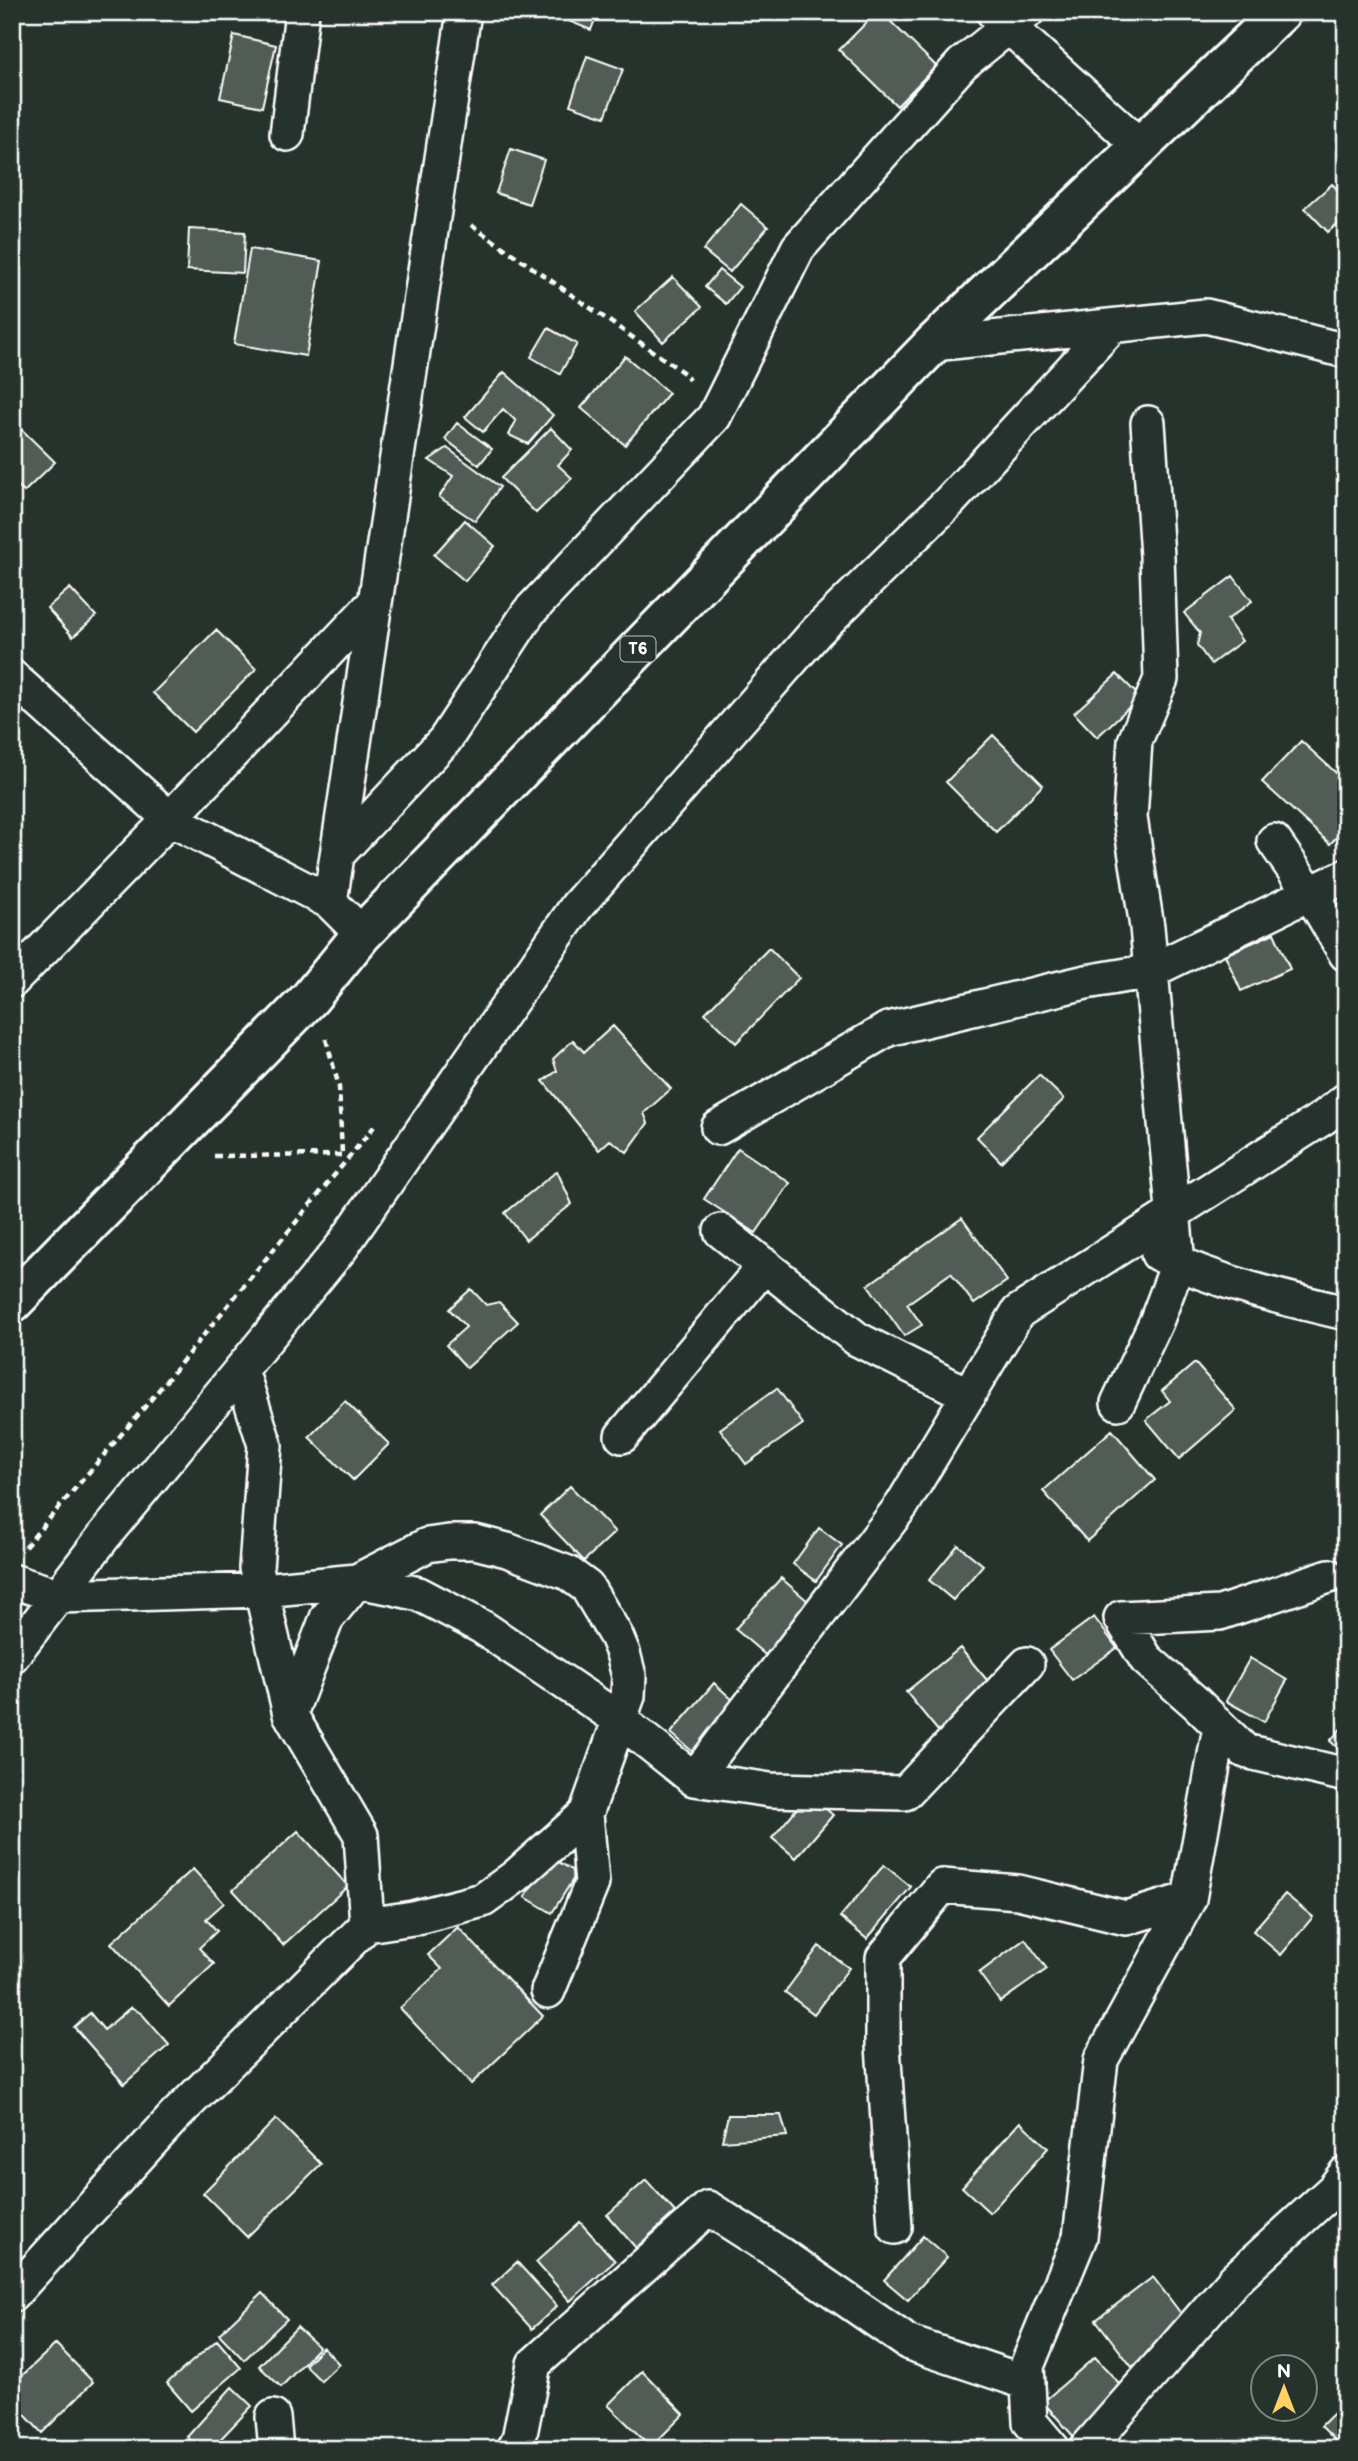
<svg xmlns="http://www.w3.org/2000/svg" width="1358" height="2461" viewBox="0 0 1358 2461" font-family="'Balsamiq Sans',sans-serif">
<rect width="100%" height="100%" fill="#26332d"/>
<filter id="ink" filterUnits="userSpaceOnUse"><feTurbulence type="fractalNoise" baseFrequency=".0143" numOctaves="2"/><feDisplacementMap in="SourceGraphic" scale="14" xChannelSelector="R" yChannelSelector="G"/><feConvolveMatrix kernelMatrix="1 2 1 2 8 2 1 2 1" color-interpolation-filters="sRGB"/></filter>
<g filter="url(#ink)">
<path fill="#515c57" stroke="#fff" stroke-width="2" d="M557,12h41l-7,18 -35,-14z
M877,12h4l55,54 -39,40 -58,-56z
M234,35l42,10 -14,62 -42,-9z
M587,56l36,13 -18,48 -35,-12z
M511,149l33,11 -15,44 -33,-11z
M1332,184l14,14v18l-18,16 -23,-24z
M741,204l27,23 -38,45 -27,-22z
M189,229l56,3 -2,41 -56,-3z
M250,249l72,12 -16,95 -72,-12z
M719,270l21,17 -14,17 -21,-17z
M673,277l29,30 -39,35 -28,-31z
M548,328l29,16 -17,30 -29,-17z
M625,356l44,37 -44,52 -44,-37z
M504,372l49,43 -25,29 -19,-9 7,-14 -13,-12 -20,23 -18,-15z
M14,422l41,40 -31,30 -12,-12v-56z
M457,423l35,26 -13,16 -34,-26z
M551,428l21,22 -14,15 14,13 -36,35 -35,-35z
M447,448l53,39 -25,34 -36,-24 14,-21 -24,-16z
M465,520l30,26 -30,35 -31,-26z
M1233,576l19,25 -25,19 15,21 -31,23 -14,-19 3,-12 -16,-20z
M70,588l26,28 -23,21 -26,-29z
M216,630l40,39 -63,63 -40,-39z
M1117,674l23,23 -43,40 -23,-24z
M993,735l50,50 -47,47 -50,-50z
M1301,741l45,41v45l-16,17 -68,-62z
M1274,933l16,36 -49,22 -16,-36z
M769,948l30,30 -63,65 -31,-30z
M613,1026l58,63 -27,24 4,10 -21,29 -17,-12 -11,10 -56,-69 14,-10 -4,-12 20,-19 11,12z
M1039,1075l25,24 -63,63 -24,-25z
M738,1148l52,35 -34,50 -52,-34z
M557,1171l15,33 -46,36 -21,-27z
M962,1218l45,63 -33,23 -23,-31 -44,31 15,21 -18,11 -36,-51z
M471,1289l15,16 13,-3 19,20 -51,46 -21,-23 20,-18 -17,-18z
M1195,1363l41,47 -57,49 -33,-39 24,-19 -8,-10z
M777,1388l26,36 -57,40 -26,-35z
M345,1401l44,43 -36,36 -44,-43z
M1112,1430l43,50 -68,61 -44,-50z
M570,1486l45,46 -31,29 -44,-46z
M819,1528l23,17 -26,36 -23,-17z
M958,1545l25,20 -30,35 -24,-20z
M781,1578l35,30 -46,51 -35,-30z
M1094,1617l23,31 -45,32 -23,-30z
M960,1648l32,38 -54,45 -32,-39z
M1250,1658l37,22 -23,42 -38,-21z
M714,1683l30,27 -43,49 -30,-26z
M1346,1723v32l-16,-14z
M809,1794l24,21 -37,43 -24,-20z
M298,1831l50,55 -65,59 -50,-55z
M550,1857l27,16 -25,40 -27,-16z
M884,1865l27,22 -44,52 -27,-22z
M193,1869l31,34 -18,16 11,12 -18,17 15,16 -45,42 -58,-63z
M1285,1894l28,23 -32,38 -28,-24z
M458,1927l85,89 -72,68 -71,-76 42,-39 -14,-14z
M1025,1939l22,30 -47,33 -21,-29z
M819,1946l30,22 -35,46 -29,-22z
M131,2007l11,7 27,31 -45,39 -50,-57 16,-14 14,17z
M728,2115h53l6,21 -65,5z
M276,2119l45,45 -74,73 -44,-44z
M1020,2122l28,26 -58,65 -28,-26z
M646,2180l29,32 -39,36 -29,-33z
M580,2222l35,39 -45,40 -34,-39z
M923,2236l24,21 -39,43 -24,-20z
M517,2262l40,44 -25,23 -40,-44z
M1153,2277l36,47 -57,43 -36,-47z
M262,2293l25,26 -43,41 -25,-26z
M297,2327l22,20 -38,40 -22,-21z
M217,2340l24,28 -50,43 -24,-28z
M56,2344l37,38 -51,51 -30,-32v-16z
M323,2347l16,17 -18,17 -16,-16z
M1095,2357l33,36 -53,45 -32,-36z
M642,2371l42,43 -33,33 -43,-42z
M232,2387l20,19 -41,43h-11l-13,-12z
M1341,2406l5,4v31l-5,5 -20,-20z"/>
<g fill="none" stroke-linecap="round" stroke-linejoin="round">
<defs>
<path id="street" d="M994,13l145,132
M287,134l15,-122
M933,344l273,-28 140,35
M12,677l158,142 160,83
M1274,841l36,52 36,61
M337,855l108,-115 84,-128 185,-195 84,-169 164,-184 65,-52
M362,934l-32,-32 134,-890
M12,981l158,-162 205,-217
M718,1128l170,-99 198,-47 65,-11 195,-95
M721,1231l136,108 112,56
M1158,1254c60,29 124,44 188,59
M1118,1403l38,-81 22,-58 -31,-337 -17,-109 5,-77 26,-62 -4,-123 -9,-133
M622,1436l143,-171
M1329,1576l-109,37 -99,5 25,41 50,44 49,48 101,24
M12,1581l47,15 204,-6 94,-9 32,6 30,7 63,33 138,93 74,59 76,11 135,3 122,-129
M12,1656l92,-120 237,-288 236,-342 240,-275 132,-129 162,-175
M290,1714l37,-96 30,-37 70,-36 22,-3h26l32,8 61,23 19,14 29,49 7,17 6,23 -1,20 -42,118 -70,62 -33,24 -70,18 -46,7
M694,1779l208,-274 116,-193 305,-194 23,-18
M548,1991l44,-108 -6,-69
M895,2227l-12,-182v-87l59,-72 76,6 108,26 63,-19
M12,2295l161,-177 194,-193 -6,-90 -71,-121 -34,-146 9,-123 -24,-75
M273,2417l3,32
M514,2449l5,-10 15,-75 174,-156 72,46 129,89 119,40
M1053,2449l-23,-27 -3,-56 53,-129 21,-177 88,-161 31,-172
M1086,2449l149,-170 99,-90 12,-16"/>
<path id="highway" d="M12,1303l298,-305 52,-64 571,-590 348,-332"/>
</defs>
<use href="#street" stroke="#fff" stroke-width="38"/>
<use href="#highway" stroke="#fff" stroke-width="44"/>
<path stroke="#fff" stroke-width="4.5" stroke-dasharray="7 5" stroke-linecap="butt" d="M471,225l213,148 5,7
M326,1039l13,48 3,67
M214,1156l128,-1
M25,1547l119,-139 233,-285"/>
<use href="#street" stroke="#26332d" stroke-width="33"/>
<use href="#highway" stroke="#26332d" stroke-width="38"/>
</g>
</g>
<g text-anchor="middle" dominant-baseline="central" stroke-width="7" stroke-linejoin="round" paint-order="stroke">
<rect fill="#26332d" stroke="#bec2c0" stroke-width="2" x="620.5" y="636.5" width="35" height="25" rx="5"/>
<g font-size="16" font-weight="bold" fill="#fff">
<text x="638" y="649">T6</text>
</g>
</g>
<rect width="1358" height="2461" fill="none" stroke="#26332d" stroke-width="42"/>
<rect x="21" y="21" width="1316" height="2419" fill="none" stroke="#fff" stroke-width="2.5" filter="url(#ink)"/>
<g transform="translate(1284 2388)"><circle r="33" fill="#26332d" stroke="#7d8581" stroke-width="2"/>
<path d="M0-5L12 26L0 18L-12 26Z" fill="#ffd166"/>
<text y="-10" font-size="19" font-weight="bold" text-anchor="middle" fill="#ffffff">N</text>
</g>
</svg>
